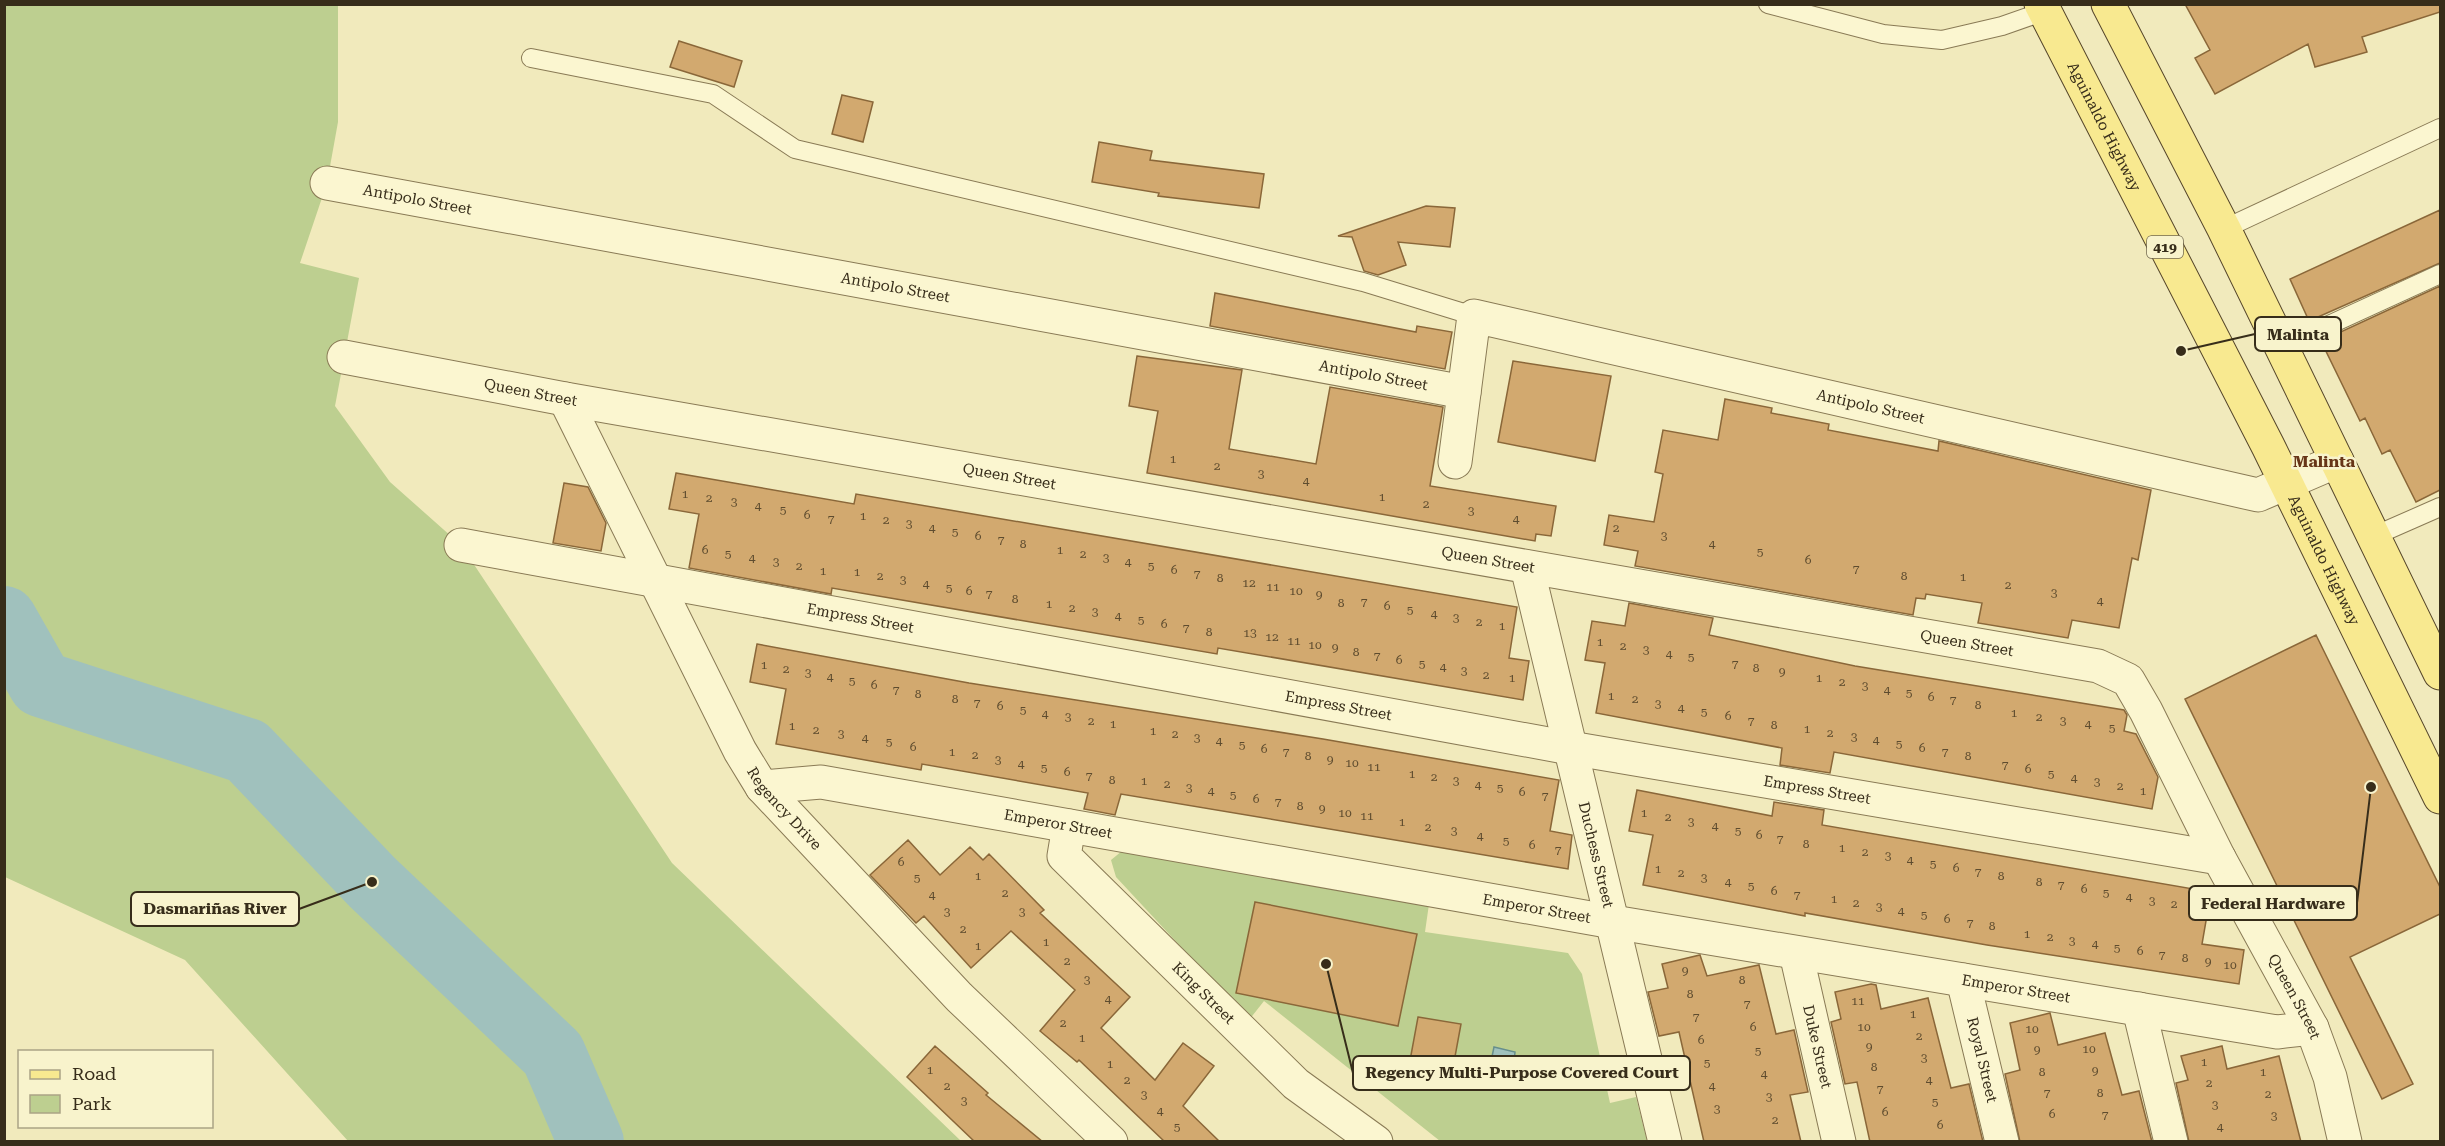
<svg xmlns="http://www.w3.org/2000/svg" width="2445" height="1146" viewBox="0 0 2445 1146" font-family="'Roboto Serif',serif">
<rect width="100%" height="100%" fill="#f1eabc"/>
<path fill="#bdcf90" d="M5,5h333v117l-11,61 -27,80 59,15 -24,128 55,76 71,63 211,318 289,278h-613l-163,-181 -180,-83z
M1122,851l307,53 -4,28 143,21 14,21 28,129 26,-6 11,44h-207l-176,-140 -15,19 -133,-143 -5,-17z"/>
<path fill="#a0c1bd" stroke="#678f8c" stroke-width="1.5" d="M1494,1047l21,5 -1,10 40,8 -4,19 -62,-13z"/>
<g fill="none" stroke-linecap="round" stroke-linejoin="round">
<path stroke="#a0c1bd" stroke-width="66" d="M4,619l37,65 206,67 125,131 181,172 38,88"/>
</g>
<path fill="#d2a96f" stroke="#8a6739" stroke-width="1.5" d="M2185,4h255v8l-78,25 5,15 -52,15 -7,-23 -93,50 -20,-36 15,-8z
M679,41l63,20 -8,26 -64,-20z
M842,95l31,7 -10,40 -31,-8z
M1099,142l53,9 -2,9 114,14 -5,34 -101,-12 1,-3 -67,-11z
M1426,206l29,2 -5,39 -52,-5 8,23 -28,10 -14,-4 -12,-34 -14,-1z
M2440,210v53l-131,58 -19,-42z
M2440,286v204l-24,12 -26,-52 -8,4 -17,-36 -5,3 -39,-80z
M1215,293l201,39 1,-6 35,6 -7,37 -235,-43z
M1137,356l105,14 -13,79 87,15 14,-77 113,20 -13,79 126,20 -5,30 -15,-2 -1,7 -388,-68 11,-62 -29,-5z
M1513,361l98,15 -16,85 -97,-19z
M1725,399l47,9 -1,5 58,11 -1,6 110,21 1,-10 212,49 -13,70 -6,-2 -13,70 -47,-8 -4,18 -90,-15 4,-20 -56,-9 -1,5 -9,-1 -3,17 -278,-49 3,-15 -34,-6 5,-30 45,7 9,-48 -8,-2 8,-42 55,10z
M676,473l178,31 2,-10 661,113 -8,51 20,3 -6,39 -305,-52 -1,6 -385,-66 -1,6 -142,-26 10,-54 -30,-5z
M564,483l24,4 18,36 -5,28 -48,-8z
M1629,603l84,15 -4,17 146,31 269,44 3,5 -3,16 12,3 22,43 -6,32 -318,-57 -4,21 -50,-8 2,-17 -186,-35 9,-50 -20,-3 7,-39 33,5z
M2316,635l124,252v27l-90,43 63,127 -31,15 -197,-400z
M757,644l212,39 354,56 236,41 -9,51 22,4 -4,34 -447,-75 -6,21 -31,-6 4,-16 -166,-29 -1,6 -145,-26 10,-55 -36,-7z
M1637,790l135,26 2,-14 50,8 -2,15 389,67 -9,52 42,6 -5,34 -252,-39 -182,-32v3l-162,-31 10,-50 -24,-4z
M908,840l32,35 30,-28 13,13 6,-6 55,56 -4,3 90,84 -29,31 54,52 28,-37 31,23 -31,40 37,36h-55l-86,-82 -2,2 -37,-31 35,-41 -64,-59 -40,37 -47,-52 -8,7 -46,-48z
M1255,902l162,32 -19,92 -162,-33z
M1700,955l7,21 52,-11 17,69 18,-4 14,62 -18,3 11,47h-97l-25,-110 -20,4 -11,-44 20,-4 -6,-24z
M1871,984l5,1 5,24 47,-11 23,90 18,-4 14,58h-113l-13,-60 -12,2 -14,-62 10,-3 -6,-27z
M2050,1013l8,32 47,-12 17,62 17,-4 13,51h-132l-15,-68 15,-4 -10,-47z
M1418,1017l43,7 -9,49 -43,-7z
M935,1046l53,47 -2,2 57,47h-68l-68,-65z
M2222,1046l5,23 52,-13 22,86h-112l-13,-59 12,-3 -7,-24z"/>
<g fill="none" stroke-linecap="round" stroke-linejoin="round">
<defs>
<path id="service" d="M1768,4l115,30 59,6 60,-14 43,-15
M531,58l182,36 82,55 568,133 111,34
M2224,229l216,-101
M2281,347l159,-73
M2374,536l66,-29"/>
<g id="minor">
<path id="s1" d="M327,183l1137,209"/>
<path id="s2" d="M344,357l221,42 1533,267 30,14 18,31 73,147 93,170 18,49 15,65"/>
<path id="s3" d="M565,399l175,352 22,36 197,210 152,145"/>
<path id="s4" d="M1455,462l19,-146 784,179 79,-34"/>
<path id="s5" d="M461,545l1109,203 649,110"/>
<path id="s6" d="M1527,567l138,575"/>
<path id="s7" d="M762,787l59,-5 792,140 664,110 35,-4"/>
<path id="s8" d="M1069,826l-5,30 232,228 80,58"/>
<path id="s9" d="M1796,953l43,189"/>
<path id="s10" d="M1963,980l39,162"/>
<path d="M2139,1009l32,133"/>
</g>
<g id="primary">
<path id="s11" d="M2041,4l227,442 172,351"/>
<path d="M2108,4l116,225 216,444"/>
</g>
</defs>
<use href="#service" stroke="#897a55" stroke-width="20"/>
<use href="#minor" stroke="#897a55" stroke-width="35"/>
<use href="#primary" stroke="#56462a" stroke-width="35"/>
<use href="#service" stroke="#fbf6d0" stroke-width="18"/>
<use href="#minor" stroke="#fbf6d0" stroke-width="33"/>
<use href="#primary" stroke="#f8e990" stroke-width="33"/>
</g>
<g text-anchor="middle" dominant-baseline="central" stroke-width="5" stroke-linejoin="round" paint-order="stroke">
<g font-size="12" fill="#5e4c2f">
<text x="1173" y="459">1</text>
<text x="1217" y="466">2</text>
<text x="1261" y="474">3</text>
<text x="1306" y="481">4</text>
<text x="685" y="494">1</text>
<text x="1382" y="497">1</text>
<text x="709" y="498">2</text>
<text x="734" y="502">3</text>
<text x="1426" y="504">2</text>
<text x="758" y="506">4</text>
<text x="783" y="510">5</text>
<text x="1471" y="511">3</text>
<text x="807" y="515">6</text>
<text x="863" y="516">1</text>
<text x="831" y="519">7</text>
<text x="1516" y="519">4</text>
<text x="886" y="520">2</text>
<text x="909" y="524">3</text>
<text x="932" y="528">4</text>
<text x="1616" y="528">2</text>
<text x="955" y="532">5</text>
<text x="978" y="536">6</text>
<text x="1664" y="536">3</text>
<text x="1001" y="540">7</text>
<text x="1023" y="544">8</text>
<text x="1712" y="544">4</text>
<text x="705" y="550">6</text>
<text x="1060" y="550">1</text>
<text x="1760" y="552">5</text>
<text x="728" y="554">5</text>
<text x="1083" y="554">2</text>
<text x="752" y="558">4</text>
<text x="1106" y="558">3</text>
<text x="1808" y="560">6</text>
<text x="776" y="562">3</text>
<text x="1128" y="562">4</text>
<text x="799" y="566">2</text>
<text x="1151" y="566">5</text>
<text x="1856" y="569">7</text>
<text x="1174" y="570">6</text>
<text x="823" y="571">1</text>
<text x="857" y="572">1</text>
<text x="1197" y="574">7</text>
<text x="880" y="576">2</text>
<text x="1904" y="576">8</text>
<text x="1963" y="577">1</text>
<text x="1220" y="578">8</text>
<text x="903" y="580">3</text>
<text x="1249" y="583">12</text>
<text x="926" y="584">4</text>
<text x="2008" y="585">2</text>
<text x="1273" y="587">11</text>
<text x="949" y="588">5</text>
<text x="969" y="591">6</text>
<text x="1296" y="591">10</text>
<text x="2054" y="593">3</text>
<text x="989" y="594">7</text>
<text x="1319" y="595">9</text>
<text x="1015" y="599">8</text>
<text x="2100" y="601">4</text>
<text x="1364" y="602">7</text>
<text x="1341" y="603">8</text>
<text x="1049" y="604">1</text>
<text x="1387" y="606">6</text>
<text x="1072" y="608">2</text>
<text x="1410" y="610">5</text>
<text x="1095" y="612">3</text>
<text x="1434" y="614">4</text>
<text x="1118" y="616">4</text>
<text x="1456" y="618">3</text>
<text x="1141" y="620">5</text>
<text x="1479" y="622">2</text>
<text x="1164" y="624">6</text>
<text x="1502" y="626">1</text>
<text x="1186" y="628">7</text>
<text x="1209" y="632">8</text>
<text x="1250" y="633">13</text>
<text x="1272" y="637">12</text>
<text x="1294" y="641">11</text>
<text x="1600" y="642">1</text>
<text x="1315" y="645">10</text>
<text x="1623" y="646">2</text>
<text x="1335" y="648">9</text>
<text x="1646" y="650">3</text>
<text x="1356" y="652">8</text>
<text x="1669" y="654">4</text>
<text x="1377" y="656">7</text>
<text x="1691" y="657">5</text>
<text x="1399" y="660">6</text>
<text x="1422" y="664">5</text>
<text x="1735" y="664">7</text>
<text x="764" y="665">1</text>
<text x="1443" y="667">4</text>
<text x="1756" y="668">8</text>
<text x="786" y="669">2</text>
<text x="1464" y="671">3</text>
<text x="1782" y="672">9</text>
<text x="808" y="673">3</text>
<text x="1486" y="675">2</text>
<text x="830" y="677">4</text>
<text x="1512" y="678">1</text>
<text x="1819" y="678">1</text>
<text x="852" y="681">5</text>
<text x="1842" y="682">2</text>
<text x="874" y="685">6</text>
<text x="1865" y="686">3</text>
<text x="896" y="690">7</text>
<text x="1887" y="690">4</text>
<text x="1909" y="693">5</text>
<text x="918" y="694">8</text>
<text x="1611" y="696">1</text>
<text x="1931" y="697">6</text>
<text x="955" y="699">8</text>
<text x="1635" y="699">2</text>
<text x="1953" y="700">7</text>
<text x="977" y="703">7</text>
<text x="1658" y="704">3</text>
<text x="1978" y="705">8</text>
<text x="1000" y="706">6</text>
<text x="1681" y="708">4</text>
<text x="1023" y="710">5</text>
<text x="1704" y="712">5</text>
<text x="2014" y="713">1</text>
<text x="1045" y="714">4</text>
<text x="1728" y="716">6</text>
<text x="1068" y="717">3</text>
<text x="2039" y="717">2</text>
<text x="1091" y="721">2</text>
<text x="1751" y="721">7</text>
<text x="2063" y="721">3</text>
<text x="1113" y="724">1</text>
<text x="2088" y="724">4</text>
<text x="1774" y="725">8</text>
<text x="792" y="726">1</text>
<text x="2112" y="728">5</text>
<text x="1807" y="729">1</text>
<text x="816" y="730">2</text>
<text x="1153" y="731">1</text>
<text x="1830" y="733">2</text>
<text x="841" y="734">3</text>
<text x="1175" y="734">2</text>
<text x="1854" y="737">3</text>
<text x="865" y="738">4</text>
<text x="1197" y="738">3</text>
<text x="1876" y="740">4</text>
<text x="1219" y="741">4</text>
<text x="889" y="742">5</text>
<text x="1899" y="744">5</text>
<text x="1242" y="745">5</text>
<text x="913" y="747">6</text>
<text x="1922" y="748">6</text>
<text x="1264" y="749">6</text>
<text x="952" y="752">1</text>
<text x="1286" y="752">7</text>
<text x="1945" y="752">7</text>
<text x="975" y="755">2</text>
<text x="1308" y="756">8</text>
<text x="1968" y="756">8</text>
<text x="998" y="760">3</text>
<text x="1330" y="760">9</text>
<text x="1352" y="763">10</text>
<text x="1021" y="764">4</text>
<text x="2005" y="765">7</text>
<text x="1374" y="767">11</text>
<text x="1044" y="768">5</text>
<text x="2028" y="769">6</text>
<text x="1067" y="772">6</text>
<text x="1412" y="774">1</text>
<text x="2051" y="774">5</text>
<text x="1089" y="776">7</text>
<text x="1434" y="777">2</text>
<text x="2074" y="778">4</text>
<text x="1112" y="780">8</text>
<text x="1144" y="781">1</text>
<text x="1456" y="781">3</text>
<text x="2097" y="782">3</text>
<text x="1167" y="784">2</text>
<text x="1478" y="785">4</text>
<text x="2120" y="786">2</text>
<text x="1189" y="788">3</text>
<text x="1500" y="788">5</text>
<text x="1211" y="791">4</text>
<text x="2143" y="791">1</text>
<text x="1522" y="792">6</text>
<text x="1233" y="795">5</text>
<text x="1545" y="796">7</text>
<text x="1256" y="799">6</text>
<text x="1278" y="802">7</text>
<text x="1300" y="806">8</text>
<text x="1322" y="809">9</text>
<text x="1345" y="813">10</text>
<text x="1644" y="813">1</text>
<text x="1367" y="816">11</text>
<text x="1668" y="817">2</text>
<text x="1402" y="822">1</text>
<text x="1691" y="822">3</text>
<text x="1715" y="826">4</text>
<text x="1428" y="827">2</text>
<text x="1454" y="831">3</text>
<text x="1738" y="831">5</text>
<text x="1759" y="835">6</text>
<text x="1480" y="836">4</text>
<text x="1780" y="839">7</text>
<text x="1506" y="841">5</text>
<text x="1806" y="844">8</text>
<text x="1532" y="845">6</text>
<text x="1842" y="848">1</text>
<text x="1558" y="850">7</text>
<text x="1865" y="852">2</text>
<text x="1888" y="856">3</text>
<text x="1910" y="860">4</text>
<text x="901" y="862">6</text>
<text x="1933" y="864">5</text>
<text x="1956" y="868">6</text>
<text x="1658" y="869">1</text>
<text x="1978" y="872">7</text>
<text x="1681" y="873">2</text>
<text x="978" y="876">1</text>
<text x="2001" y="876">8</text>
<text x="917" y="878">5</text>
<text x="1704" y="878">3</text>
<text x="1728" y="882">4</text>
<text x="2039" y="882">8</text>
<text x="2061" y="885">7</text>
<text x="1751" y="886">5</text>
<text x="2084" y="889">6</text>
<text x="1774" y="891">6</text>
<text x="1005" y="893">2</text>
<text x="2106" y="893">5</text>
<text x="932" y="895">4</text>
<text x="1797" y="895">7</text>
<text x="2129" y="897">4</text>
<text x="1834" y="899">1</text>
<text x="2152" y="901">3</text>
<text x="1856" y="903">2</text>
<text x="2174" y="904">2</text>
<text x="1879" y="907">3</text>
<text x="1901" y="911">4</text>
<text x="947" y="912">3</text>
<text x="1022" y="912">3</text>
<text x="1924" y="915">5</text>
<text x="1947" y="919">6</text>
<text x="1970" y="923">7</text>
<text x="1992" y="926">8</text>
<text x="963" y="929">2</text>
<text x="2027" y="934">1</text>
<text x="2050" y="937">2</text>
<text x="2072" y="941">3</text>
<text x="1046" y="942">1</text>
<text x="2095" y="944">4</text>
<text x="978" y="946">1</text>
<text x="2117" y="948">5</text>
<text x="2140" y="951">6</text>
<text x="2162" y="955">7</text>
<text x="2185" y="958">8</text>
<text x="1067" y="961">2</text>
<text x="2208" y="962">9</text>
<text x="2230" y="965">10</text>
<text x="1685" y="971">9</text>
<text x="1087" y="980">3</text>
<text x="1742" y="980">8</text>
<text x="1690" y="994">8</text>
<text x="1108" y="999">4</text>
<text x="1858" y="1001">11</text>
<text x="1747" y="1004">7</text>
<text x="1913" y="1014">1</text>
<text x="1696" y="1017">7</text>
<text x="1063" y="1023">2</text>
<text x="1753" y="1027">6</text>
<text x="1864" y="1027">10</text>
<text x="2032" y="1029">10</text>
<text x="1919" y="1036">2</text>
<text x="1082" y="1038">1</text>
<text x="1701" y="1040">6</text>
<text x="1869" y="1047">9</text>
<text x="2089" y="1049">10</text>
<text x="2037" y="1050">9</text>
<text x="1758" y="1051">5</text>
<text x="1924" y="1058">3</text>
<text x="2204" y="1062">1</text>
<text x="1707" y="1063">5</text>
<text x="1110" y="1064">1</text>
<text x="1874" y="1067">8</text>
<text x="930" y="1070">1</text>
<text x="2095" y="1071">9</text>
<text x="2042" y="1072">8</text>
<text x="2263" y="1072">1</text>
<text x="1764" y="1074">4</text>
<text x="1127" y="1080">2</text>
<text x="1929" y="1080">4</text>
<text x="2209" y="1083">2</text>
<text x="947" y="1086">2</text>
<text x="1712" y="1086">4</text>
<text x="1880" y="1089">7</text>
<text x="2047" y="1093">7</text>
<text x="2100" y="1093">8</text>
<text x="2268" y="1094">2</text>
<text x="1144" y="1095">3</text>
<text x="1769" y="1097">3</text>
<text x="964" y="1101">3</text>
<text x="1935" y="1102">5</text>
<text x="2215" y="1105">3</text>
<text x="1717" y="1109">3</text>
<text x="1160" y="1111">4</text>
<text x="1885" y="1112">6</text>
<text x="2052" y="1114">6</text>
<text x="2105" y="1115">7</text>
<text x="2274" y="1116">3</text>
<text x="1775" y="1120">2</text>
<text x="1940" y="1125">6</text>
<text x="1177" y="1127">5</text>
<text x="2220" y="1127">4</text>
</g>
<rect fill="#f8f3cc" stroke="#71684f" stroke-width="1.5" x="2147" y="236" width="36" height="22" rx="4.5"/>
<g font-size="14" font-weight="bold" fill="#372d1a">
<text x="2165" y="247">419</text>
</g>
<g font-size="15" fill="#372d1a" stroke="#f8f3cc">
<text stroke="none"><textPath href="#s11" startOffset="138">Aguinaldo Highway</textPath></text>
<text stroke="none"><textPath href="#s1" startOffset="92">Antipolo Street</textPath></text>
<text stroke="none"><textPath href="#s1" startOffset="578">Antipolo Street</textPath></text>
<text stroke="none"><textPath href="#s1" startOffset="1064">Antipolo Street</textPath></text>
<text stroke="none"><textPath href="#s2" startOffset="190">Queen Street</textPath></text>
<text stroke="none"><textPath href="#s4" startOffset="554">Antipolo Street</textPath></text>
<text stroke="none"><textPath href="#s2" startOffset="676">Queen Street</textPath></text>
<text stroke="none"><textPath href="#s2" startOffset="1162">Queen Street</textPath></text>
<text stroke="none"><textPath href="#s11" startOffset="624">Aguinaldo Highway</textPath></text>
<text stroke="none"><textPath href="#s5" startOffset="406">Empress Street</textPath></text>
<text stroke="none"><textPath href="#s2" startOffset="1648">Queen Street</textPath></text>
<text stroke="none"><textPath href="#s5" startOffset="892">Empress Street</textPath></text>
<text stroke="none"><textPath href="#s5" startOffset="1378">Empress Street</textPath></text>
<text stroke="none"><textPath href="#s3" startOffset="466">Regency Drive</textPath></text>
<text stroke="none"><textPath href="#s7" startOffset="300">Emperor Street</textPath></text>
<text stroke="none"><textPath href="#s6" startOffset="296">Duchess Street</textPath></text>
<text stroke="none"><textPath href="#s7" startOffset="786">Emperor Street</textPath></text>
<text stroke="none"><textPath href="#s7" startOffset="1272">Emperor Street</textPath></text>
<text stroke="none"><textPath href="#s8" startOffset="226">King Street</textPath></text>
<text stroke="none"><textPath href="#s2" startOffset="2172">Queen Street</textPath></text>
<text stroke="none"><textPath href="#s9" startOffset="96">Duke Street</textPath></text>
<text stroke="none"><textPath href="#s10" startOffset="82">Royal Street</textPath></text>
</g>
<g font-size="16" font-weight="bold" fill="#673517" stroke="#f8f3cc">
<text x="2324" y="461">Malinta</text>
</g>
</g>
<path fill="none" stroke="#372d1a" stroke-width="2" d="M2181 351L2255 334M2371 787L2357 903M372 882L299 909M1326 964L1353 1073"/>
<g fill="#372d1a" stroke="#f8f3cc" stroke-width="2">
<circle cx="2181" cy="351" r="6"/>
<circle cx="2371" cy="787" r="6"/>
<circle cx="372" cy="882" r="6"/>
<circle cx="1326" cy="964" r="6"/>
</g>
<g fill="#f8f3cc" stroke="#372d1a" stroke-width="2">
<rect x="2255" y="317" width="86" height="34" rx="6"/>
<rect x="2189" y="886" width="168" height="34" rx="6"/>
<rect x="131" y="892" width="168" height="34" rx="6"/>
<rect x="1353" y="1056" width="337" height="34" rx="6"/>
</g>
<g font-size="16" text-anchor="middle" font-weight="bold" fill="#372d1a">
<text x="2298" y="340">Malinta</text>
<text x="2273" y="909">Federal Hardware</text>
<text x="215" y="914">Dasmariñas River</text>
<text x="1522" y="1078">Regency Multi-Purpose Covered Court</text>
</g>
<rect width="2445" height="1146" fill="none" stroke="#372d1a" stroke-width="12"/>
<rect x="18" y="1050" width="195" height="78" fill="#f8f3cc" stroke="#aba485" stroke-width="1.5"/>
<rect x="30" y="1070" width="30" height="9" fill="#f8e990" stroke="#aba485" stroke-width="1.5"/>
<text x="72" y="1080" font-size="18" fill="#372d1a">Road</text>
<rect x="30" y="1095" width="30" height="18" fill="#bdcf90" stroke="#aba485" stroke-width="1.5"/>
<text x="72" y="1110" font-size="18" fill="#372d1a">Park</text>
</svg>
